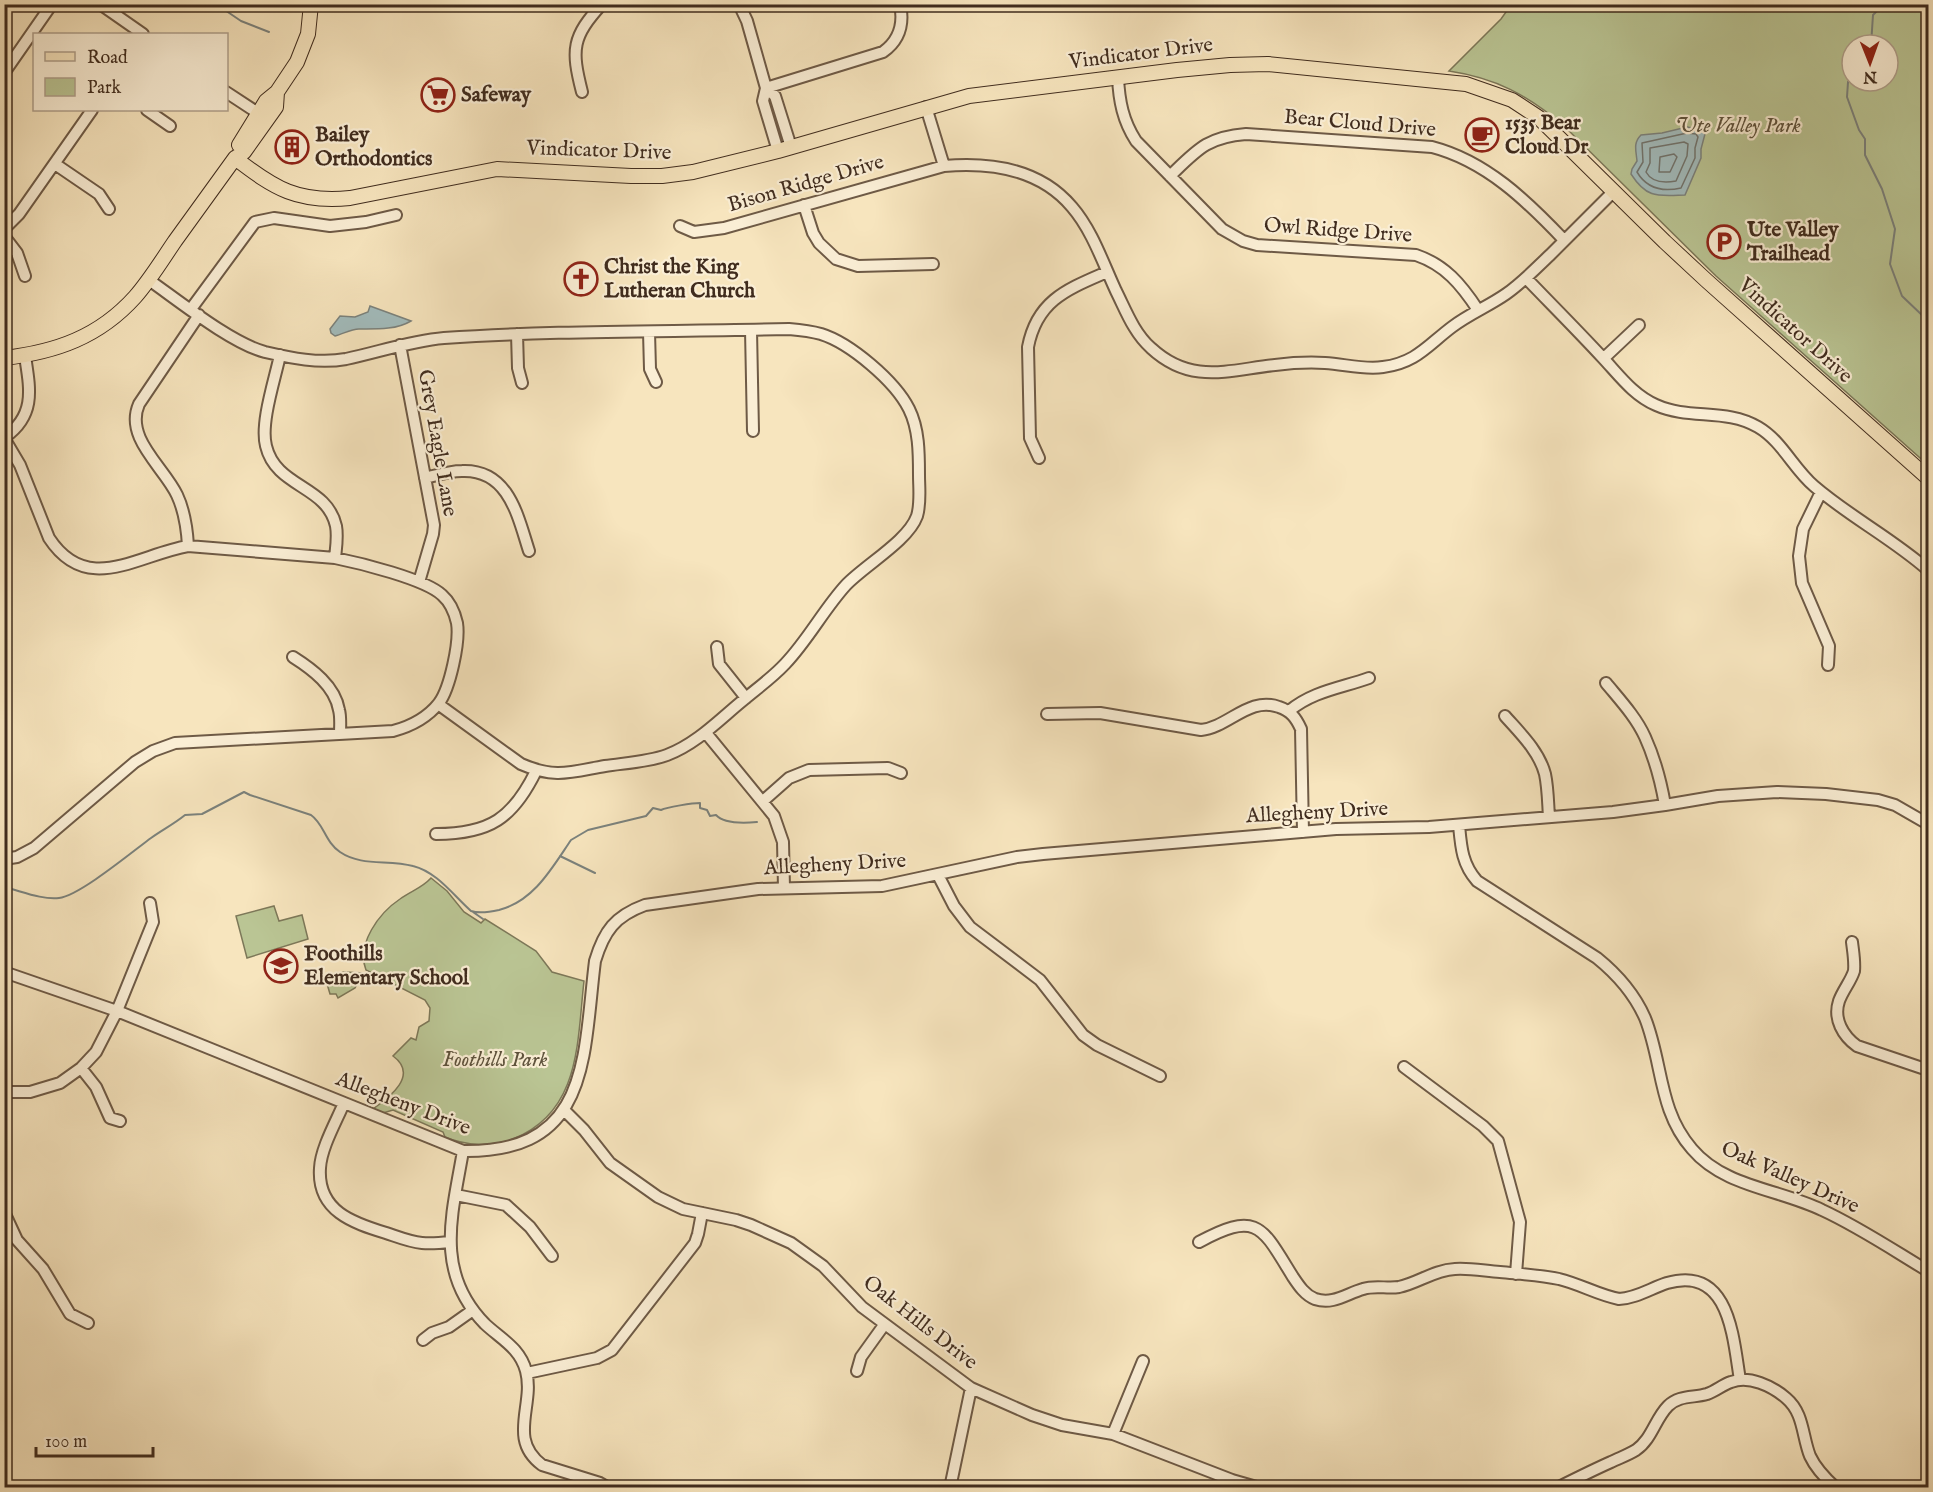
<svg xmlns="http://www.w3.org/2000/svg" width="1933" height="1492" viewBox="0 0 1933 1492" font-family="'IM FELL English',serif">
<rect width="100%" height="100%" fill="#f7e5be"/>
<filter id="stains"><feTurbulence type="fractalNoise" baseFrequency=".00333" numOctaves="4"/><feColorMatrix values="0 0 0 0 .2 0 0 0 0 .09 0 0 0 0 .02 0 0 0 .5 -.17"/></filter>
<radialGradient id="worn" r=".72"><stop offset=".6" stop-color="#630" stop-opacity="0"/><stop offset="1" stop-color="#630" stop-opacity=".3"/></radialGradient>
<path fill="#bac594" stroke="#7d7859" stroke-width="1.5" fill-rule="evenodd" d="M1511,5h417v460l-212,-189 -153,-151c-36,-30 -67,-47 -114,-54l52,-52zM1852,45h36v36h-36z
M431,878l16,13 17,21 17,11 4,-4 51,32 16,21 32,9c-7,61 -3,131 -71,158 -21,8 -47,7 -68,-2l-2,-5 -50,-22 -10,3 -10,-4c17,-12 46,-34 20,-53l18,-18 5,2 3,-13 10,-6 1,-13 -5,-8 -59,-30c-10,-26 13,-57 34,-71 11,-8 22,-11 31,-21z
M274,906l5,15 23,-6 6,24 -61,19 -11,-42z
M344,972l19,1 -8,15 -17,10 -2,-4h-6l-5,-17z"/>
<path fill="#a2bcbd" stroke="#7b827d" stroke-width="1.5" d="M1687,127l15,3 3,4 -4,15v9l-16,37c-27,1 -38,4 -54,-21l1,-5 5,-8c-1,-11 -4,-18 4,-26l21,-2z
M370,306l41,15c-15,9 -35,8 -52,8 -8,0 -16,5 -24,7l-4,-3 -1,-4 10,-13 15,1 13,-5z"/>
<g fill="none" stroke-linecap="round" stroke-linejoin="round">
<path stroke="#71746e" stroke-width="1.5" d="M1687,133l9,1 2,3 -3,11v10l-14,30c-18,4 -34,1 -44,-16l6,-10 -1,-19z
M1684,142l4,2 -1,12 -11,25c-11,2 -24,2 -30,-9l4,-9v-15z
M1674,154l3,3 -7,15h-11l1,-15z"/>
<path stroke="#7b827d" stroke-width="2" d="M216,4l25,17 28,11
M1871,45l2,-30 11,-11
M1852,78l-4,4 -1,15 12,33 6,9v16l17,34 13,40 -5,35 12,32 22,21
M560,856l35,17
M4,887c17,4 38,13 55,11 20,-2 73,-46 92,-60 11,-8 23,-14 34,-23l17,-1 42,-22 6,3 61,20c13,9 14,27 29,37 22,15 48,7 73,14 24,6 40,29 58,45 9,3 19,1 28,-1 35,-9 53,-42 72,-70l17,-10 58,-14 7,-8 8,2c6,-3 32,-7 39,-7v5l7,2 3,6 6,-1c8,9 30,8 41,7
M473,912l10,7"/>
<defs>
<path id="minor" d="M100,4l43,30
M739,4l8,17 19,67 -3,13 15,50
M4,73l48,-69
M1118,77c1,24 5,44 18,64l86,88 21,12 14,4 159,10c29,10 45,29 62,55
M766,88l117,-36c17,-12 21,-29 17,-48
M766,88l9,8 16,51
M226,92l32,21
M582,92c-11,-43 -10,-55 20,-88
M926,107l18,59
M147,110l23,16
M55,164l44,30 10,15
M1170,176c27,-26 37,-39 76,-42l186,13c54,14 95,54 132,93
M804,205l9,28 6,10 17,16 22,7 75,-2
M680,226l14,6 30,-4 220,-62c46,-4 96,3 128,41 20,23 31,56 44,84 10,20 18,42 35,57 40,37 77,22 124,17 16,-2 33,-3 50,-2 19,1 39,7 58,4 33,-4 45,-22 69,-40 17,-13 37,-21 54,-33 16,-11 30,-26 44,-39 21,-21 43,-43 64,-64
M4,229l15,-15 73,-104
M4,236l13,17 8,23
M1526,278c25,26 51,52 76,79 17,18 31,38 54,48 33,15 70,3 102,22 24,14 35,41 56,59 36,31 79,53 114,84
M149,280c30,21 82,63 116,72 26,6 54,12 81,7 33,-7 64,-18 98,-21 114,-8 230,-6 345,-9 11,1 21,2 32,5 29,9 74,47 88,75 10,20 10,44 10,66 0,13 2,28 -2,41 -9,25 -52,49 -71,69 -22,24 -38,55 -61,79 -13,14 -30,26 -44,38 -23,19 -45,42 -74,53 -19,7 -42,8 -62,11 -34,6 -50,13 -84,-2l-83,-60
M191,309l64,-87 19,-4 56,8 36,-4 30,-7
M751,330l2,101
M649,332l1,37 6,13
M517,334l1,34 4,15
M400,345l34,180 -1,9 -14,48
M280,355c-5,24 -20,68 -14,91 10,42 61,39 70,80 2,11 0,22 -1,32
M1604,358l35,-33
M5,437c31,-22 25,-48 20,-81
M4,438l16,27 29,73c38,58 88,17 139,8l147,12c25,5 90,21 107,37 8,7 13,19 15,28 3,19 -7,65 -18,80 -12,15 -27,23 -46,28l-218,12 -22,8 -18,11 -101,86 -17,9 -13,2
M1039,458l-9,-20 -2,-91c9,-47 40,-58 79,-75
M425,478c12,-3 25,-7 37,-7 47,-2 56,46 67,80
M1821,492l-18,37 -4,27 3,27 27,63 -1,19
M188,546c-1,-18 -3,-34 -11,-51 -13,-28 -53,-57 -38,-91l60,-89
M717,647l2,17 27,34
M293,657c19,12 42,29 46,53 2,7 1,16 1,24
M1606,683c14,17 30,34 39,54 10,22 16,45 20,68
M1289,711c24,-20 52,-23 80,-33
M1047,714l53,-1 101,17c28,-3 48,-34 78,-23 12,4 17,11 22,22l2,103
M1505,716c15,17 34,35 40,58 3,14 3,29 4,43
M706,733l68,83 9,26 1,46
M763,801l26,-23 20,-8 79,-2 13,5
M1459,825c2,22 3,39 18,56l120,77c21,17 37,35 48,60 18,45 13,92 47,131 32,38 87,40 130,61 37,17 71,40 106,61
M436,834c54,0 77,-16 100,-63
M938,875l16,31 16,21 70,53 43,55 14,10 63,31
M1852,942c1,9 3,19 2,29 -3,10 -11,19 -15,30 -6,18 4,35 18,45l71,24
M4,972l113,39 346,140c128,2 120,-94 132,-190 9,-30 20,-45 50,-56l113,-16 124,-3 135,-29 26,-3 293,-25 93,-2 184,-15 52,-7 53,-9 59,-4 49,2 52,6 17,5 33,19
M1404,1067l79,59 15,15 22,81 -4,52
M81,1068l15,19 14,31 10,3
M4,1092h26l30,-9 21,-15 15,-16 21,-41 36,-89 -3,-19
M344,1103c-8,19 -23,45 -24,65 -3,43 33,55 66,65 12,4 24,9 36,10 9,1 19,0 28,-1
M564,1110l20,20 26,33 48,34 25,12 53,11 15,5 40,18 32,23 39,41 109,81 61,27 30,10 51,9 119,46 28,8
M463,1151c-11,64 -29,121 22,173 16,15 35,24 41,47 9,34 -19,68 16,94l58,18 9,5
M456,1195l50,10 24,22 22,29
M4,1212l13,28 26,29 27,45 18,9
M1199,1242c59,-32 63,-15 94,35 6,9 12,18 22,22 18,6 31,-5 48,-10 12,-4 24,0 36,-2 19,-4 35,-17 56,-18 15,-1 30,2 45,3 20,2 40,3 59,7 21,5 39,16 60,20 18,-1 32,-11 48,-16 63,-18 66,55 73,97
M423,1340l9,-7 17,-6 24,-17
M857,1371l4,-14 23,-32
M527,1373l70,-15 15,-8 83,-107 3,-9 4,-21
M1113,1434l30,-73
M950,1488l21,-100
M1557,1488c18,-9 36,-18 54,-26 8,-4 17,-7 25,-12 16,-11 19,-31 32,-44 11,-11 25,-8 39,-12 9,-3 15,-9 24,-12 18,-7 41,4 55,16 18,15 16,38 24,58 6,13 16,23 26,32"/>
<path id="major" d="M239,145l27,-44 11,-9 20,-30 11,-28 3,-30
M235,158c40,31 63,45 115,40l147,-29 134,7h31l31,-4 85,-21 191,-55 208,-26 53,-5 38,-1 198,20 46,16 26,17 127,125 42,39 221,197
M4,358c52,-6 95,-21 131,-61 15,-17 27,-37 40,-56 20,-28 40,-55 60,-83l9,-6 32,-45 1,-15"/>
</defs>
<use href="#minor" stroke="#6e5a46" stroke-width="14"/>
<use href="#major" stroke="#402c1e" stroke-width="16"/>
<use href="#minor" stroke="#faeed5" stroke-width="10"/>
<use href="#major" stroke="#f7e5be" stroke-width="14"/>
</g>
<defs>
<symbol id="supermarket-ring" viewBox="-11 -11 22 22"><circle r="9.5" fill="#faeed5" stroke="#8f2418" stroke-width="1.5"/><path d="M-6-5.5h2.5l.6 2H6L4.5 2H-2.5L-4.4-4H-6ZM-1.5 3.2a1.3 1.3 0 1 0 .1 0ZM3 3.2a1.3 1.3 0 1 0 .1 0Z" fill="#8f2418"/></symbol>
<symbol id="cafe-ring" viewBox="-11 -11 22 22"><circle r="9.5" fill="#faeed5" stroke="#8f2418" stroke-width="1.5"/><path d="M-5.5-4.5H6V0H3Q3 3.5 0 3.5H-2.5Q-5.5 3.5-5.5 0ZM3-3.2v2h1.7v-2ZM-6 4.5H4V6H-6Z" fill="#8f2418"/></symbol>
<symbol id="building-ring" viewBox="-11 -11 22 22"><circle r="9.5" fill="#faeed5" stroke="#8f2418" stroke-width="1.5"/><path d="M-4-6H4V6H1V3H-1V6H-4ZM-2.5-4.3h1.7v1.8h-1.7ZM.8-4.3h1.7v1.8H.8ZM-2.5-1h1.7V.8h-1.7ZM.8-1h1.7V.8H.8Z" fill="#8f2418"/></symbol>
<symbol id="parking-ring" viewBox="-11 -11 22 22"><circle r="9.5" fill="#faeed5" stroke="#8f2418" stroke-width="1.5"/><path d="M-3.5-5.5H1a3.5 3.5 0 0 1 0 7H-1V5.5H-3.5ZM-1-3.4V-.6H.8a1.4 1.4 0 0 0 0-2.8Z" fill="#8f2418"/></symbol>
<symbol id="church-ring" viewBox="-11 -11 22 22"><circle r="9.5" fill="#faeed5" stroke="#8f2418" stroke-width="1.5"/><path d="M-1.2-6h2.4v3.5h3.3v2.4h-3.3V6h-2.4V-.1h-3.3v-2.4h3.3Z" fill="#8f2418"/></symbol>
<symbol id="school-ring" viewBox="-11 -11 22 22"><circle r="9.5" fill="#faeed5" stroke="#8f2418" stroke-width="1.5"/><path d="M0-5L7-2L0 1L-7-2ZM-4 1L0 2.5L4 1V4Q0 6-4 4Z" fill="#8f2418"/></symbol>
</defs>
<g fill-rule="evenodd">
<use href="#supermarket-ring" x="419" y="76" width="38" height="38"/>
<use href="#cafe-ring" x="1463" y="116" width="38" height="38"/>
<use href="#building-ring" x="273" y="128" width="38" height="38"/>
<use href="#parking-ring" x="1705" y="223" width="38" height="38"/>
<use href="#church-ring" x="562" y="260" width="38" height="38"/>
<use href="#school-ring" x="262" y="947" width="38" height="38"/>
</g>
<g text-anchor="middle" dominant-baseline="central" stroke-width="4.5" stroke-linejoin="round" paint-order="stroke">
<g font-size="21" fill="#402c1e" stroke="#faeed5">
<text transform="translate(1141 54) rotate(-7)">Vindicator Drive</text>
<text transform="translate(1360 124) rotate(5)">Bear Cloud Drive</text>
<text transform="translate(599 151) rotate(2)">Vindicator Drive</text>
<text transform="translate(806 184) rotate(-16)">Bison Ridge Drive</text>
<text transform="translate(1338 231) rotate(4)">Owl Ridge Drive</text>
<text transform="translate(1795 331) rotate(42)">Vindicator Drive</text>
<text transform="translate(437 443) rotate(80)">Grey Eagle Lane</text>
<text transform="translate(1317 813) rotate(-3)">Allegheny Drive</text>
<text transform="translate(835 865) rotate(-3)">Allegheny Drive</text>
<text transform="translate(403 1104) rotate(21)">Allegheny Drive</text>
<text transform="translate(1790 1178) rotate(24)">Oak Valley Drive</text>
<text transform="translate(920 1323) rotate(38)">Oak Hills Drive</text>
</g>
<g font-size="21" font-weight="bold" fill="#402c1e" stroke="#faeed5" text-anchor="start">
<text x="461" y="95">Safeway</text>
<text x="1505" y="123">1535 Bear<tspan x="1505" dy="24">Cloud Dr</tspan></text>
<text x="315" y="135">Bailey<tspan x="315" dy="24">Orthodontics</tspan></text>
<text x="1747" y="230">Ute Valley<tspan x="1747" dy="24">Trailhead</tspan></text>
<text x="604" y="267">Christ the King<tspan x="604" dy="24">Lutheran Church</tspan></text>
<text x="304" y="954">Foothills<tspan x="304" dy="24">Elementary School</tspan></text>
</g>
<g font-size="21" font-style="italic" fill="#5e523c" stroke="#faeed5">
<text x="1738" y="126">Ute Valley Park</text>
<text x="495" y="1060">Foothills Park</text>
</g>
</g>
<rect width="1933" height="1492" fill="none" stroke="#f7e5be" stroke-width="24"/>
<rect x="6" y="6" width="1921" height="1480" fill="none" stroke="#402c1e" stroke-width="3"/>
<rect x="12" y="12" width="1909" height="1468" fill="none" stroke="#402c1e" stroke-width="1.5"/>
<rect x="33" y="33" width="195" height="78" fill="#faeed5" stroke="#b0a08c" stroke-width="1.5"/>
<rect x="45" y="52" width="30" height="9" fill="#f7e5be" stroke="#b0a08c" stroke-width="1.5"/>
<text x="87" y="63" font-size="18" fill="#402c1e">Road</text>
<rect x="45" y="78" width="30" height="18" fill="#bac594" stroke="#b0a08c" stroke-width="1.5"/>
<text x="87" y="93" font-size="18" fill="#402c1e">Park</text>
<g transform="translate(1870 63) rotate(179)"><circle r="28" fill="#faeed5" stroke="#b0a08c" stroke-width="1.5"/>
<path d="M0-4.5L10 22L0 15L-10 22Z" fill="#8f2418"/>
<text y="-9" font-size="16" font-weight="bold" text-anchor="middle" fill="#402c1e">N</text>
</g>
<path d="M36 1447v9h117v-9" fill="none" stroke="#402c1e" stroke-width="3"/>
<text x="45" y="1447" font-size="18" fill="#402c1e" stroke="#faeed5" stroke-width="4.5" paint-order="stroke">100 m</text>
<rect width="100%" height="100%" filter="url(#stains)"/>
<rect width="100%" height="100%" fill="url(#worn)"/>
</svg>
